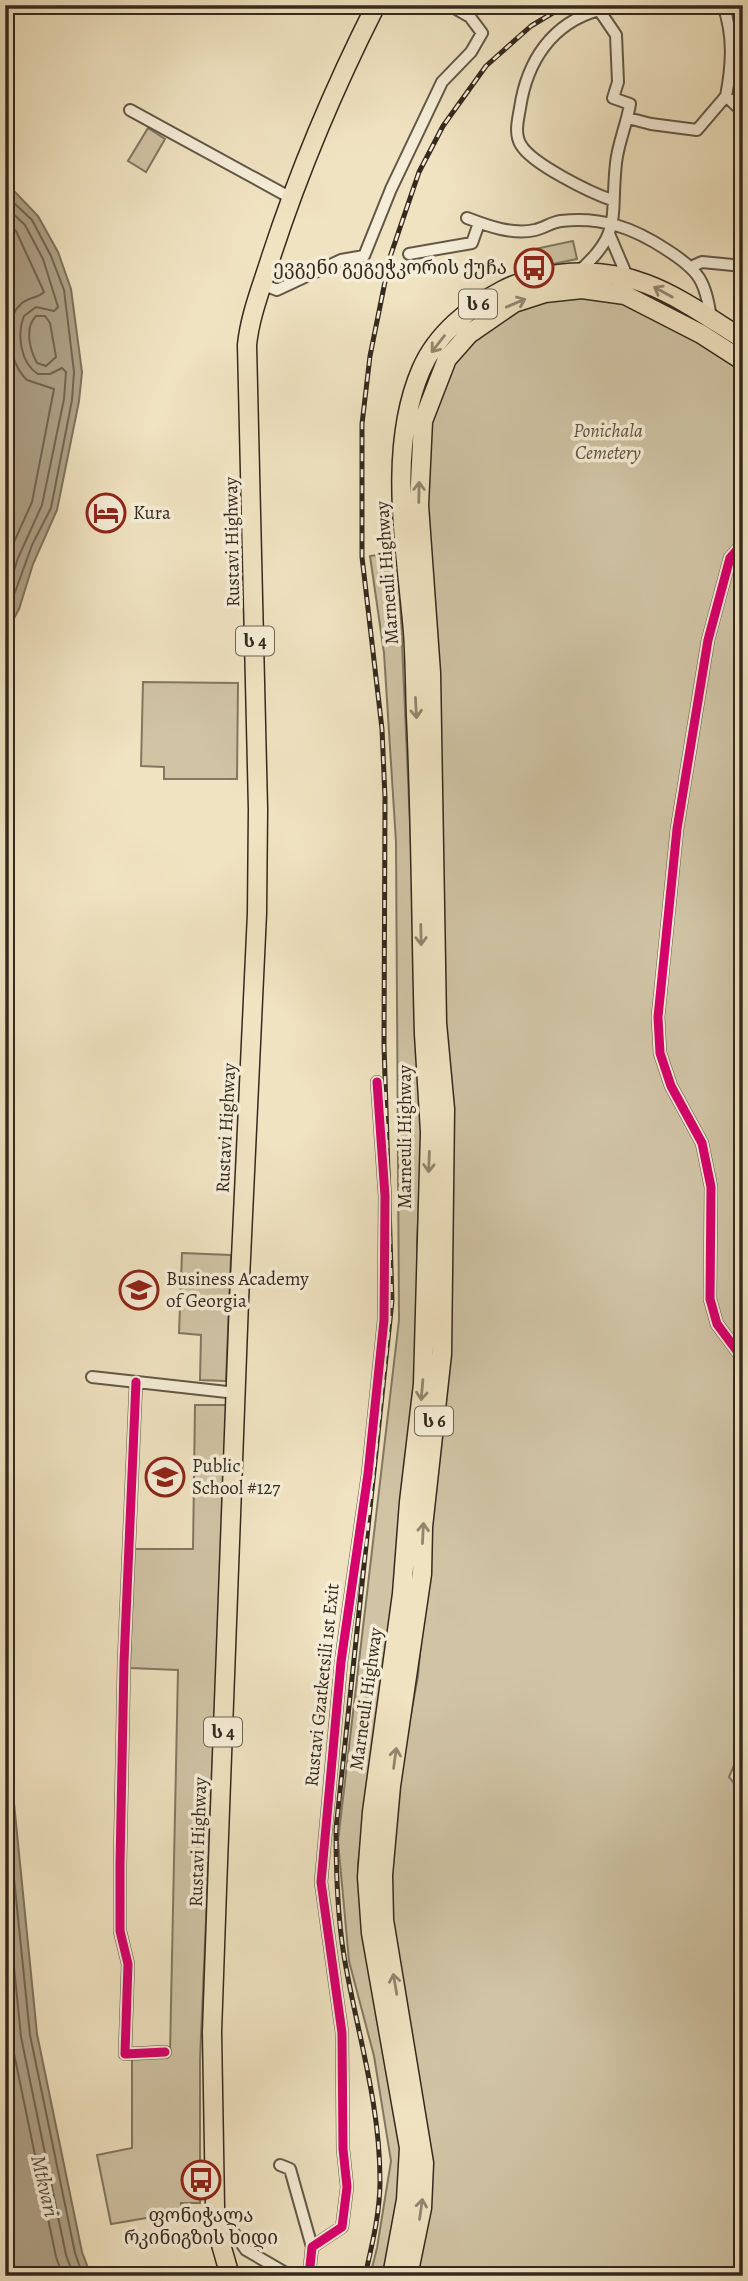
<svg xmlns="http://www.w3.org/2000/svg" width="748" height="2281" viewBox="0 0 748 2281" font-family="Alegreya,'Noto Serif Georgian',serif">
<rect width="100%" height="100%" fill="#f0e3c1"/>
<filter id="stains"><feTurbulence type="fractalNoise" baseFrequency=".00286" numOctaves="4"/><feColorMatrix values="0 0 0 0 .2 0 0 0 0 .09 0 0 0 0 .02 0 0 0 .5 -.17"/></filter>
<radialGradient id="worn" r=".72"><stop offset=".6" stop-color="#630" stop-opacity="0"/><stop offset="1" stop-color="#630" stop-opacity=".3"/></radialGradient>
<path fill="#d0c4a5" stroke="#827762" stroke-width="2" d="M148,128l17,11 -19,33 -18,-11z
M573,241l4,18 -38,8 -4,-18z
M552,293l91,12 100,63v1394l-8,1 -6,14 14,17v482h-330l-26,-371 4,-84 27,-145 25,-286 -22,-905 7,-70 32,-64 50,-43z
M398,552l25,566 -6,124v116l-22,228 -37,278 4,65 41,237 -20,110h-13l7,-28 14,-87 -17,-105 -25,-95 -11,-120 61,-521 -3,-478 -12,-189 -14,-97z
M143,682l95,1 -1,96h-73v-12l-23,-1z
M182,1253l49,2 -5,126 -26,-1 1,-45 -22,-2z
M195,1405h33l-28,655v143h-19l-1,12h-16l-53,9 -14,-69 35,-7v-96l38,1 8,-383 -48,-2 2,-119h61z"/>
<path fill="#b0a48a" stroke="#7e735f" stroke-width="2" d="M5,163l8,27 25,26 20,36 13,37 11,83 -3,29 -22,109 -24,54 -14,45 -14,26z
M5,1685l4,68 28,281 45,218 9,24h-86z"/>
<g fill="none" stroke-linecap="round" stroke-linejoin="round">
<path stroke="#726754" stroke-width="2" d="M5,189l9,14 18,17 19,36 13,34 10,82 -2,28 -21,108 -19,37 -27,75
M5,206l20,19 18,34 15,48 -4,4 -18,-4 -12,9c-7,18 -4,47 14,58h12l12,-6 4,4 -2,27 -22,106 -24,53 -13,42
M5,221l11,10 28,61c-5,6 -16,5 -23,12 -20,18 -12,59 6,76l27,9 -22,113 -27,60
M36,316h9l5,7 6,34 -10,9 -9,-3c-7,-13 -13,-35 -1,-47z
M5,1790l25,245 45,218 8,23
M5,1876l16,161 45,218 8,21
M5,1989l6,50 45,218 7,19"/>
<defs>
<path id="minor" d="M602,5l-3,5c-47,13 -72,51 -79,98 -2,12 -6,26 1,37 11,19 70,48 91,55
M723,5c11,31 9,60 3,91
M726,96l17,16
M130,110l161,88
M628,118l23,6 46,6 29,-34
M467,218c21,8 45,17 68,12 9,-2 17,-8 26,-9 40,-5 73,7 106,29 33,21 38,31 44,68
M610,236l17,40
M409,254l63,-11 7,-20
M693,266l9,-4 41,4
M578,272c45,-39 32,-55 38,-109 2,-20 11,-39 14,-59l-17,-6 5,-16 -2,-47 -17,-25
M262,284l15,6 64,-30 23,-4 27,-67 51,-107 29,-30 11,-19 -12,-16 -21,-12
M743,543l-13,15 -22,82 -31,189 -19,188 2,36 11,33 31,57 9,44 -1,112 7,25 26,35
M92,1377l144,16
M136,1382l-12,280 -4,203v66l8,33 -3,90 40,-2
M280,2165l10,4 22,78
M217,2209l29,41 45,26
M309,2276l3,-29 30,-20 5,-40 -4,-38 -1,-116 -21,-151 20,-220 27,-188 16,-154 1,-124 -8,-114"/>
<path id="trunk" d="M230,2276l-12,-42 -3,-27 -3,-175 5,-143 22,-588 18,-388 1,-104 -11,-464c3,-30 15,-59 24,-88 28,-86 64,-171 105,-252
M392,2276l14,-76 3,-52 -38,-215 -4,-56 5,-65 30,-218 7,-92 14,-118 7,-252 -6,-98c-3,-106 -3,-212 -8,-318 -1,-28 -1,-56 -3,-84 -7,-83 -26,-183 8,-262 15,-36 49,-63 82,-80 17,-9 36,-13 56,-16 79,-9 120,25 184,65
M408,2276l14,-68 2,-45 -40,-243 -1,-45 8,-89 31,-212 1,-47 19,-173 3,-245 -8,-86 -6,-350 -12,-168 4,-84 24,-62 22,-25 45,-31 31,-10 37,-4 43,6 76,39 42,27"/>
</defs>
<use href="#minor" stroke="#635848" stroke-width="14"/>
<use href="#trunk" stroke="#342a1f" stroke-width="21"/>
<use href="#minor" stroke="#f5edd7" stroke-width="10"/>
<use href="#trunk" stroke="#f0e3c1" stroke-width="18"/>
<defs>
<path id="rail" d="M365,2276c7,-31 15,-63 15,-95 0,-79 -23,-148 -36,-225 -7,-43 -8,-85 -8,-127l56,-528 -8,-256 1,-247 -3,-69 -20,-172v-133l8,-68 20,-99 29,-85 24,-46 43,-60 45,-40 35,-21"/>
</defs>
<use href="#rail" stroke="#342a1f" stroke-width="5"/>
<use href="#rail" stroke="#f5edd7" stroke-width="2.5" stroke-dasharray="8" stroke-linecap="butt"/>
<defs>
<path id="cycleway" d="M743,543l-13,15 -22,82 -31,189 -19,188 2,36 11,33 31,57 9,44 -1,112 7,25 26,35
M136,1382l-12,280 -4,203v66l8,33 -3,90 40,-2
M309,2276l3,-29 30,-20 5,-40 -4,-38 -1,-116 -21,-151 20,-220 27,-188 16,-154 1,-124 -8,-114"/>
</defs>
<use href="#cycleway" stroke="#f5edd7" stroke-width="13"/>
<use href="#cycleway" stroke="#d6006c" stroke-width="9"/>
</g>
<defs><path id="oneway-shaft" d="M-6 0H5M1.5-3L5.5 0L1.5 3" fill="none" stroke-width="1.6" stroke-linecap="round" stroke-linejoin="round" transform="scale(1.75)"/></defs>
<g stroke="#928670">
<use href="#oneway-shaft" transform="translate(663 292) rotate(-151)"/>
<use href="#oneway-shaft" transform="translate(516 303) rotate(-23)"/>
<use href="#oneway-shaft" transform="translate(438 344) rotate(128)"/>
<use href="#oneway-shaft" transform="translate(419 492) rotate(-89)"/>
<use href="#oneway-shaft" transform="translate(416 708) rotate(87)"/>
<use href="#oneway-shaft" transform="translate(421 935) rotate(89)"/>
<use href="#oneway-shaft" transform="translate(429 1162) rotate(92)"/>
<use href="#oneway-shaft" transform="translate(422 1390) rotate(95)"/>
<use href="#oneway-shaft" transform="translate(423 1533) rotate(-87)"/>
<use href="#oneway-shaft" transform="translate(395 1758) rotate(-82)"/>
<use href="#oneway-shaft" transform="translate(395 1984) rotate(-100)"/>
<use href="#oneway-shaft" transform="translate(421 2209) rotate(-82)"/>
</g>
<defs>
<symbol id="bus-ring" viewBox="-11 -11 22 22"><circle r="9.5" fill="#f5edd7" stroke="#8f2418" stroke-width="1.5"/><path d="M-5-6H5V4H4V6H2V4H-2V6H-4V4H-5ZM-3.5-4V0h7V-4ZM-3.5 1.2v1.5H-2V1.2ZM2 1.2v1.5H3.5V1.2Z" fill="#8f2418"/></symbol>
<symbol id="hotel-ring" viewBox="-11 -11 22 22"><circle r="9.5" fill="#f5edd7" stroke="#8f2418" stroke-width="1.5"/><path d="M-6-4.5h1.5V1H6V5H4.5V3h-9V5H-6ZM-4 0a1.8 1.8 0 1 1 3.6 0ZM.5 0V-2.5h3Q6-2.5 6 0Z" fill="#8f2418"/></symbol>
<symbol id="university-ring" viewBox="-11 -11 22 22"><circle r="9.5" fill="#f5edd7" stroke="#8f2418" stroke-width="1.5"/><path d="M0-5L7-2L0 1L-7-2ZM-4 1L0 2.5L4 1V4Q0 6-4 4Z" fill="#8f2418"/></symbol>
<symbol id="school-ring" viewBox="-11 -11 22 22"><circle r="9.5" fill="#f5edd7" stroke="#8f2418" stroke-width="1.5"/><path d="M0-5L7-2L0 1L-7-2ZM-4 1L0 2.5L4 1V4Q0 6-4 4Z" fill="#8f2418"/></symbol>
</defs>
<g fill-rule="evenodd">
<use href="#bus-ring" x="512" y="246" width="44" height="44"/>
<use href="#hotel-ring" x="84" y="491" width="44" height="44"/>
<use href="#university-ring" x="117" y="1268" width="44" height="44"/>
<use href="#school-ring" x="143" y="1455" width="44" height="44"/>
<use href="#bus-ring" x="179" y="2158" width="44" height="44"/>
</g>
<g text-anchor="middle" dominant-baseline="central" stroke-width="7" stroke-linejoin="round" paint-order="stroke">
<g fill="#f5edd7" stroke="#6e6456" stroke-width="2">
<rect x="459" y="289.5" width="38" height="29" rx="5"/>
<rect x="236" y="626.5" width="38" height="29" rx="5"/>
<rect x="415" y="1406.5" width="38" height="29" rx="5"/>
<rect x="204" y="1717.5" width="38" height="29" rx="5"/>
</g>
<g font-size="18" font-weight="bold" fill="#342a1f">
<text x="478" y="304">ს 6</text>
<text x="255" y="641">ს 4</text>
<text x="434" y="1421">ს 6</text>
<text x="223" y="1732">ს 4</text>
</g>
<g font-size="19" fill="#342a1f" stroke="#f5edd7" text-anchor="start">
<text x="507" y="268" text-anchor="end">ევგენი გეგეჭკორის ქუჩა</text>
<text x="133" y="513">Kura</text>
<text x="166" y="1279">Business Academy<tspan x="166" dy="22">of Georgia</tspan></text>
<text x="192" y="1466">Public<tspan x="192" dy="22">School #127</tspan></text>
<text x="201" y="2216" text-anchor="middle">ფონიჭალა<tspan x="201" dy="22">რკინიგზის ხიდი</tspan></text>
</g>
<g font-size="19" font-style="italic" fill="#5b5040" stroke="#f5edd7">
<text x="608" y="431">Ponichala<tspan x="608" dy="22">Cemetery</tspan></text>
</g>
<g font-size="19" fill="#342a1f" stroke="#f5edd7">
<text transform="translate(232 542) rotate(-91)">Rustavi Highway</text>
<text transform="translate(387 573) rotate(-94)">Marneuli Highway</text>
<text transform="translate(226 1128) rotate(-87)">Rustavi Highway</text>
<text transform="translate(405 1137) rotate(-90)">Marneuli Highway</text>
<text transform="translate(322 1685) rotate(-84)">Rustavi Gzatketsili 1st Exit</text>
<text transform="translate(366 1699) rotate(-82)">Marneuli Highway</text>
<text transform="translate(198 1842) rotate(-88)">Rustavi Highway</text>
</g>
<g font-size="21" font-style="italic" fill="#594f3f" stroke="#f5edd7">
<text transform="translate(45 2186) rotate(77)">Mtkvari</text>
</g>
</g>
<rect width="748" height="2281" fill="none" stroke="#f0e3c1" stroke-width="28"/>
<rect x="7" y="7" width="734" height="2267" fill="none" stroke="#342a1f" stroke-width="3.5"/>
<rect x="14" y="14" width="720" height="2253" fill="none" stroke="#342a1f" stroke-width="2"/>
<rect width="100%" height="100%" filter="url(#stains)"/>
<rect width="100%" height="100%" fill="url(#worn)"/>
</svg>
